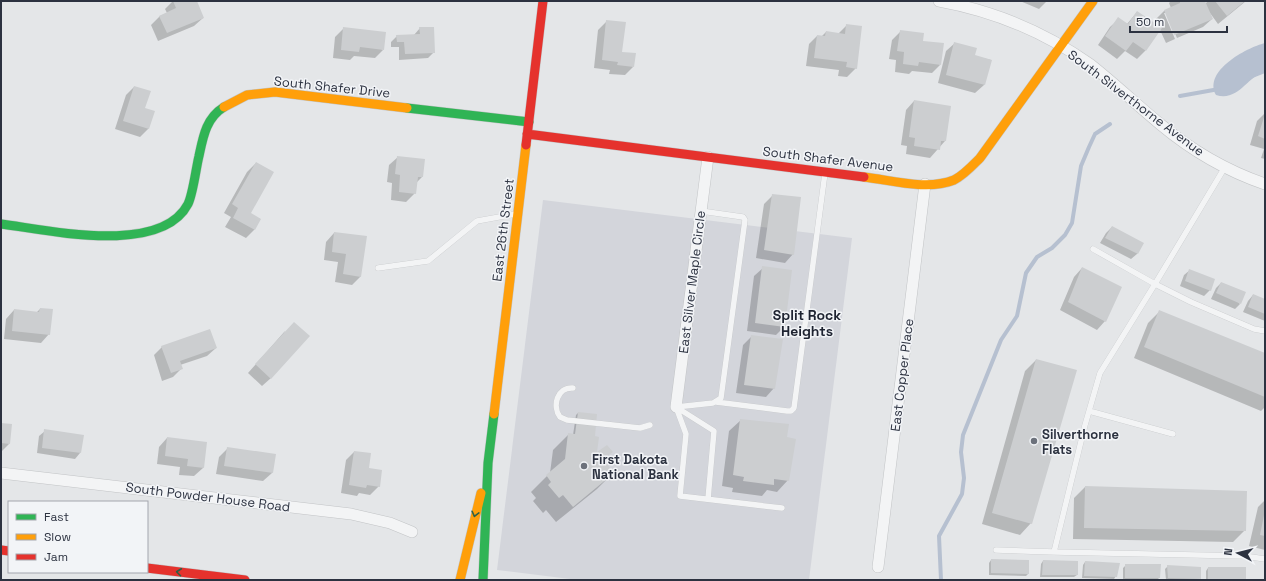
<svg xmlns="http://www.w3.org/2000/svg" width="1266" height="581" viewBox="0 0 1266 581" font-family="'Space Grotesk',sans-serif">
<rect width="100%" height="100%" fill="#e4e6e8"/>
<path fill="#d3d5db" d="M543,200l309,38 -43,342h-231l-81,-10z"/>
<path fill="#b6c0d0" d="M1265,43v28c-18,6 -27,31 -49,24 -13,-24 30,-47 49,-52z"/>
<path fill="#0003" d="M173,1h23l7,17 -9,8 -36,15 -7,-16 9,-9 7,-3 -2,-4z
M1020,1h27l-8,8z
M1171,1h33l1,3 3,-3h38l-28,23 -8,-11 2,6 -9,8 -26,11 -11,-25h-2l11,26 -9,4 -6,-13 -15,21 -8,8 -12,-8 -8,8 -19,-14 12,-18 9,-8 8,5 10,-12 22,15 -3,-8 8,-8 7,-3 -2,-5z
M607,21l14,32 12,14 -8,8 -16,-1 1,-4 -16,-2 4,-38z
M846,26l10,42 -9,9 -9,-1 1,-6 -33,-4 3,-22 8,-8h5l4,-4 12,2z
M344,28l39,22 -8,8 -21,-2 -4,4 -17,-2 2,-21z
M420,28l14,24 -6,6 -29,2v-13h-8v-5l6,-6 17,-1z
M901,31l21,10 18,24 -8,8 -20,-2 -3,3 -14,-2 1,-12 -7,-1 3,-19z
M955,43l19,13 17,4 -7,25 -9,8 -37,-10 8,-32z
M134,87l10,22 5,19 -9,9 -25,-8 11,-34z
M914,101l31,40 -15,17 -24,-4 1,-8 -6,-1 5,-35z
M1265,113v46l-4,-1 3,-9 -14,-4 7,-24z
M398,157l24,20 -6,6 -1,10 -9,9 -15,-2 1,-17 -5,-1 2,-17z
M256,163l-6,51 10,5 -6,11 -8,8 -21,-11 6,-10 -7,-4 23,-41z
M773,195l20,59 -8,9 -29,-5 8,-54z
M1112,227l30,16 -5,11 -6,5 -31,-16 6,-10z
M334,233l27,43 -9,9 -17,-3 3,-20 -14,-2 2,-18z
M763,268l21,59 -8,8 -29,-4 7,-55z
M1082,268l23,53 -8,9 -37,-20 14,-33z
M1190,270l20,20 -6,6 -24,-10 4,-11z
M1221,283l19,21 -5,5 -24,-10 5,-11z
M1253,295l12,5v21l-22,-9 5,-11z
M40,309l9,25 -8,9 -37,-4 2,-20 8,-9 22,3z
M1159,312l106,42v53l-4,4 -127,-53 14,-35z
M285,331l-14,47 -9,8 -14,-13z
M752,336l22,52 -8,9 -30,-4 7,-48z
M162,347l54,1 -9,8 -27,9 1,4 -8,8 -11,4 -8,-26z
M1036,360l-5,163 -11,12 -38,-11 43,-153z
M578,413l16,24 2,15 17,21 -16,16 -41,33 -10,-12 -3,3 -10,-12 3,-3 -5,-6 19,-19 3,-23 16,-16 4,1 3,-20z
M741,420l45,18 2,42 -11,12 -10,-2 -5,6 -30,-4 1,-4 -11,-2 7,-55z
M1,424l8,20 -8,8z
M45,431l37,5 -2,17 -5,6 -38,-6 2,-17z
M167,438l38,5 -2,25 -9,8 -15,-1 1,-8 -23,-3 2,-17z
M228,448l47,7 -3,18 -9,8 -47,-7 3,-17z
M354,452l25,34 -9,9 -11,-2 -2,3 -16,-3 5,-33z
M1085,487l160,43 -12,12 -160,-3 1,-41z
M1265,500v50l-16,-4 9,-39z
M991,560l37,14 -2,2 -37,-1v-12z
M1043,561l34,14 -3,2h-34l1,-13z
M1085,562l31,14 -2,3 -32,-1 1,-13z
M1126,565h34l-1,13 -2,2h-34v-12z
M1168,566l32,13 -34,1 -1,-11z
M1208,568l37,12h-39v-9z"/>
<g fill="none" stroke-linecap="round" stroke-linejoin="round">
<path stroke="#b6c0d0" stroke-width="4" d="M1250,77l15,-6
M1180,96l39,-7
M941,580l-2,-44 23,-42 2,-16 -3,-26 2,-17 38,-95 16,-24 9,-43 11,-16 15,-9 13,-13 7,-12 9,-57 8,-19 6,-13 15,-10"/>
</g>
<path fill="#ccced0" d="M173,1h24l7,17 -37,15 -8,-17 17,-8z
M1180,1h25l8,18 -39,16 -10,-25 16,-7z
M1215,1h30l-18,15z
M1137,11l25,17 -16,23 -13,-9 -7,9 -21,-15 13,-19 10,7z
M606,20l20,2 -4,30 14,1 -2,14 -17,-2 1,-3 -16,-2z
M846,24l16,2 -5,43 -11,-2 1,-5 -33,-4 3,-23 8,1 1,-5 19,3z
M343,27l43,5 -2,18 -24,-3 -1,5 -18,-2z
M419,27h15l1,26 -30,1 -1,-12h-7l-1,-7 24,-1z
M900,30l24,3 -1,8 21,2 -3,22 -22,-3 -1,4 -15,-2 1,-12 -7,-1z
M954,42l23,6 -2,7 17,5 -7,25 -39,-10z
M134,86l17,5 -6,17 10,3 -6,18 -26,-8z
M914,100l37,6 -5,35h-5l-1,9 -26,-4 1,-8 -6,-1z
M1265,114v25l-7,-3z
M397,156l28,3 -2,18h-5l-2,17 -17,-2 1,-17 -5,-1z
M256,162l18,10 -23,41 10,6 -6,11 -22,-12 5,-10 -6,-4z
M772,194l29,3 -7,58 -30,-5z
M1112,226l32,17 -6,11 -33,-16z
M334,232l33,4 -6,41 -18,-3 3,-20 -14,-2z
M762,266l30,4 -7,57 -30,-4z
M1082,267l40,20 -16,35 -38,-20z
M1189,269l26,10 -4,12 -26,-10z
M1221,282l25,10 -5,12 -25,-11z
M1253,294l12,5v15l-17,-7z
M40,308l13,1 -3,26 -38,-4 2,-22 25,3z
M1159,310l106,43v44l-121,-50z
M294,322l16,14 -39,43 -16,-15z
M210,329l7,19 -37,13 3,8 -12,4 -10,-27z
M751,335l32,4 -8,50 -31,-4z
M1036,359l41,11 -45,154 -40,-11z
M578,412l19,2 -2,22 4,1 -2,15 10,-7 6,7 -10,7 11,14 -41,34 -10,-12 -4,3 -11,-13 3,-3 -5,-7 19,-16 3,-26 7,1z
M740,419l49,5 -2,13 9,2 -7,42 -15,-2v6l-31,-4 1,-4 -11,-2z
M1,423l11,1 -2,20 -9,-1z
M44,429l40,6 -3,18 -39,-5z
M167,437l40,5 -3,26 -17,-2 1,-7 -23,-3z
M227,447l49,7 -3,19 -49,-7z
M354,451l17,2 -2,15 13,2 -2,17 -13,-2 -1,3 -17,-3z
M1085,486l162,5 -1,40 -162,-3z
M1264,515h1v21l-5,-1z
M991,559l38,1v14l-38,-1z
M1043,560l35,1v14h-36z
M1085,561l35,2 -3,14 -33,-1z
M1125,564h36l-1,14h-35z
M1167,565l34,2v12l-33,-1z
M1208,567h38v13h-38z"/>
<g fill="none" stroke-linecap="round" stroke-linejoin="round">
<defs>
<path id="lane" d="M1093,249l62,35 70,-117
M378,268l50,-7 49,-40 39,-7
M1265,331l-11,-2 -63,-27 -36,-18 -55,89 -15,52 -31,127 190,4 21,3
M573,388c-16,-1 -21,18 -13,29l7,3 73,8 10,-3
M716,402l71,9h4l3,-3 31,-235
M676,407l37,-4 8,-5 24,-178 -2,-3 -42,-6
M676,407l10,27 -6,62 102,12
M676,407l38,24 -6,68
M1089,411l84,23
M996,550l58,2"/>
<path id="street" d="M939,1c55,10 106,31 152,64 24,19 46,40 69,59 31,26 67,47 105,60
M676,407l32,-250
M1,473l350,41 39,9 22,9
M878,567l47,-383"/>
<path id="fast" d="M407,108l122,14
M1,224c47,6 160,32 187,-20 5,-10 8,-36 11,-48 4,-19 7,-38 25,-49
M483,580l5,-117 6,-49"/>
<path id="slow" d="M224,107l23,-12 28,-3 132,16
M864,177c27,3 63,14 90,3 10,-5 18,-14 26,-22l113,-157
M494,414l32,-269
M460,580l21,-87"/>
<path id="jam" d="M527,134l337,43
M526,145l17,-144
M1,550l8,1
M147,568l98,12"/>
</defs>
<use href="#lane" stroke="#c2c4c6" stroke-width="6"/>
<use href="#street" stroke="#c2c4c6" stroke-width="12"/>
<use href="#fast" stroke="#c2c4c6" stroke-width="10"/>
<use href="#slow" stroke="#c2c4c6" stroke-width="10"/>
<use href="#jam" stroke="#c2c4c6" stroke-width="10"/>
<use href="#lane" stroke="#f3f4f5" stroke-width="5.5"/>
<use href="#street" stroke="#f3f4f5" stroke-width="11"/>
<use href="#fast" stroke="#30b455" stroke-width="9"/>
<use href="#slow" stroke="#ff9f0a" stroke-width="9"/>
<use href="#jam" stroke="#e5322d" stroke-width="9"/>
</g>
<defs><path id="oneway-chevron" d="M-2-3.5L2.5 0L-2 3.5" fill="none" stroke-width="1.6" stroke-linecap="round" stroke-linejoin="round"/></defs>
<g stroke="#2d6047">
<use href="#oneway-chevron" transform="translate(475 514) rotate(104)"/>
<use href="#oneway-chevron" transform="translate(179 572) rotate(-173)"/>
</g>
<g fill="#6c717b" stroke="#f2f4f7" stroke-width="1.5">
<circle cx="1034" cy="441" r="4"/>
<circle cx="584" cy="466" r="4"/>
</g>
<g text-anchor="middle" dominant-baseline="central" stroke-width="3" stroke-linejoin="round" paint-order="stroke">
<g font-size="13" fill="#2c3240" stroke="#f2f4f7">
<text transform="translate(332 87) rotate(6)">South Shafer Drive</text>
<text transform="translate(1136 103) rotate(37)">South Silverthorne Avenue</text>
<text transform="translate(828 159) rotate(7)">South Shafer Avenue</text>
<text transform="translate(503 230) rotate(-83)">East 26th Street</text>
<text transform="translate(692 282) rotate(-83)">East Silver Maple Circle</text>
<text transform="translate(902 375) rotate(-83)">East Copper Place</text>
<text transform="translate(208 497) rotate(7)">South Powder House Road</text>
</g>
<g font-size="13" font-weight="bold" fill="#2c3240" stroke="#f2f4f7" text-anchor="start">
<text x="1042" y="434">Silverthorne<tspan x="1042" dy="15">Flats</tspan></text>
<text x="592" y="459">First Dakota<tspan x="592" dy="15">National Bank</tspan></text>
</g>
<g font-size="14" font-weight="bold" fill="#1e2331" stroke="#f2f4f7">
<text x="807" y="315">Split Rock<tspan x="807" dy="16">Heights</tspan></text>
</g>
</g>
<rect width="1266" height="581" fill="none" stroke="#2c3240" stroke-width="4"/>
<rect x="8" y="501" width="140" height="72" fill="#f2f4f7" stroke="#a3a6ae"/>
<rect x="16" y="514" width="20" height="6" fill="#30b455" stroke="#a3a6ae"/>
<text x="44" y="521" font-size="12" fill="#2c3240">Fast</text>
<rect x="16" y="534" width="20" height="6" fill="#ff9f0a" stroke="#a3a6ae"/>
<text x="44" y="541" font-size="12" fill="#2c3240">Slow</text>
<rect x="16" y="554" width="20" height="6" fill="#e5322d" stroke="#a3a6ae"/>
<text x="44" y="561" font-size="12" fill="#2c3240">Jam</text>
<g transform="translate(1238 553) rotate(277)" stroke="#f2f4f7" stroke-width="3" paint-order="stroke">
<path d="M0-3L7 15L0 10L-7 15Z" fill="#2c3240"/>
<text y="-6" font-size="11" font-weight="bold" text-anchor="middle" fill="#2c3240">N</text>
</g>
<path d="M1130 26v6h97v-6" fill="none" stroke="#2c3240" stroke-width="2"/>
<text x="1136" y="26" font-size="12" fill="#2c3240" stroke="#f2f4f7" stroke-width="3" paint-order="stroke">50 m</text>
</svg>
